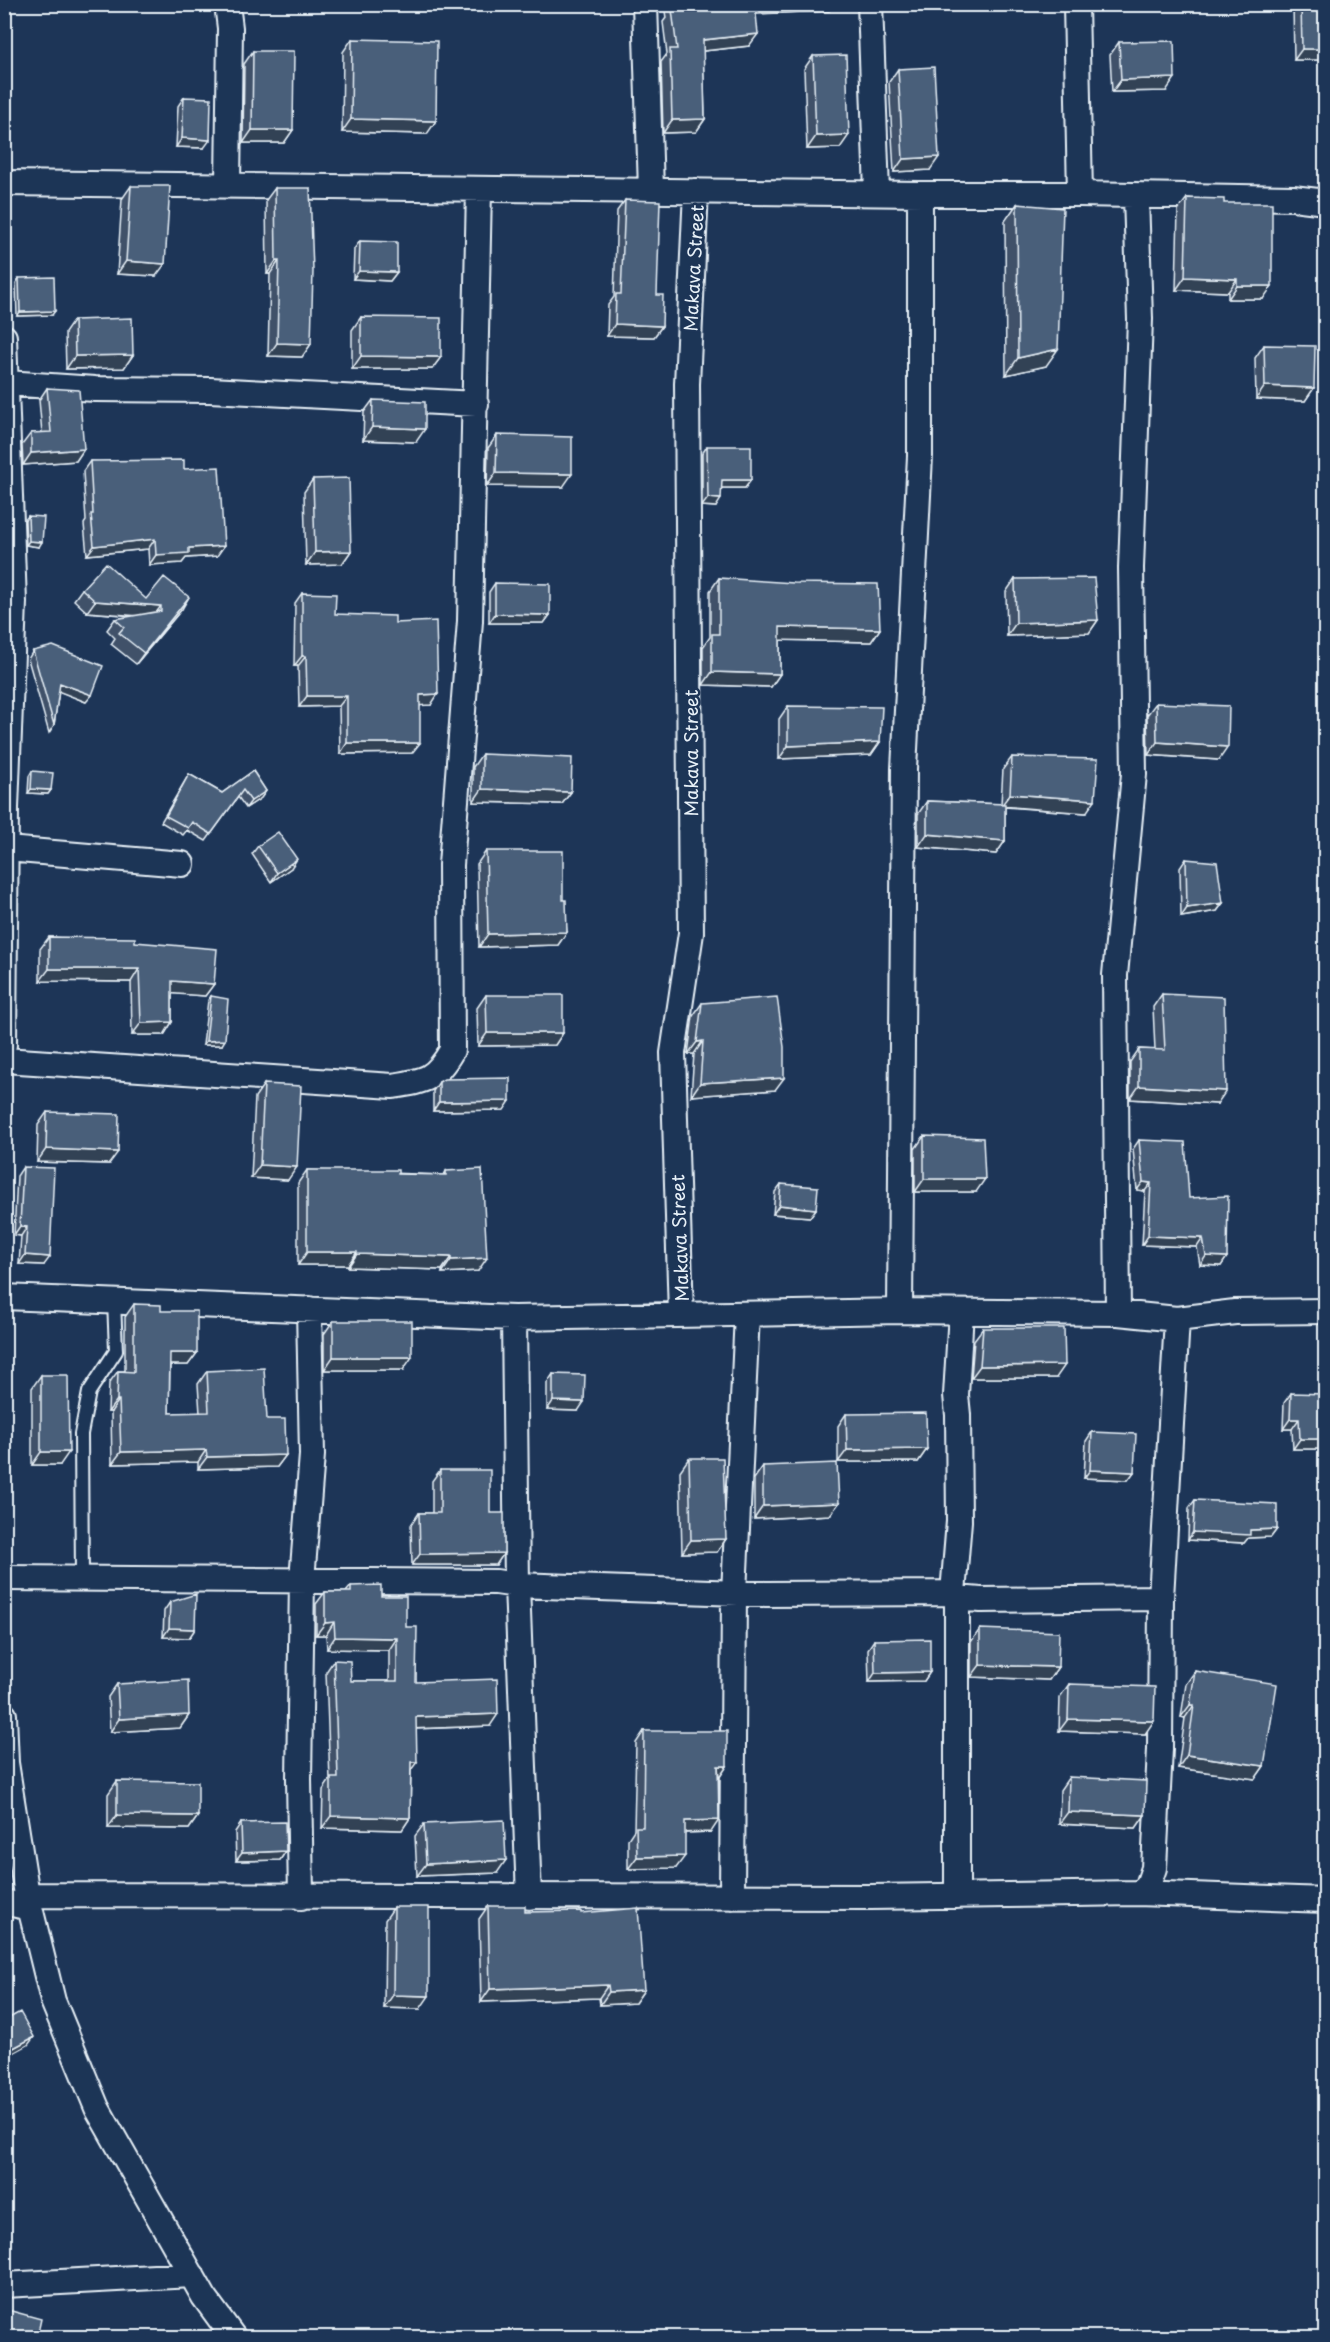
<svg xmlns="http://www.w3.org/2000/svg" width="1330" height="2342" viewBox="0 0 1330 2342" font-family="'Playpen Sans',sans-serif">
<rect width="100%" height="100%" fill="#1d3557"/>
<filter id="ink" filterUnits="userSpaceOnUse"><feTurbulence type="fractalNoise" baseFrequency=".0167" numOctaves="2"/><feDisplacementMap in="SourceGraphic" scale="12" xChannelSelector="R" yChannelSelector="G"/><feConvolveMatrix kernelMatrix="1 2 1 2 8 2 1 2 1" color-interpolation-filters="sRGB"/></filter>
<g filter="url(#ink)">
<g fill="none" stroke-linecap="round" stroke-linejoin="round">
<defs>
<path id="lane" d="M82,1578l-1,-144 8,-42 27,-41 -2,-50"/>
<path id="street" d="M227,4l3,24 -2,157
M645,4l6,186
M870,4l7,188
M1076,4l4,190
M4,183l916,11h160l213,4 33,4
M4,337l10,265 -8,206 -2,237
M6,383l89,6 115,1 266,14
M7,849l175,15
M4,1060l389,26c32,-5 42,-6 59,-36l-1,-185 19,-244 9,-432
M4,1297l510,21 386,-7 218,2 59,6 58,-7 91,-1
M900,1311l4,-542 16,-313v-262
M961,1312l-5,83 2,20 1,106 -6,72 4,5 24,2 180,-2
M1118,1313l-3,-338 19,-201 -3,-206 9,-249 -4,-123
M681,1315l-8,-262 18,-120 -4,-549 9,-193
M4,1578l492,4 21,3 -3,-267
M4,1715l2,48 21,132 26,106 44,107 107,189 30,41
M1138,1893l188,7
M27,1895l844,2 267,-4 9,-5 7,-20 6,-119 1,-151 16,-279
M957,1896v-298
M301,1897l-2,-118 3,-199 10,-125 -3,-146
M529,1897l-12,-312 249,9 187,-1
M732,1897l2,-304 13,-279
M4,1902l26,6
M4,2285l188,-10"/>
</defs>
<use href="#lane" stroke="#e8f1f8" stroke-width="16"/>
<use href="#street" stroke="#e8f1f8" stroke-width="28"/>
<use href="#lane" stroke="#1d3557" stroke-width="12"/>
<use href="#street" stroke="#1d3557" stroke-width="24"/>
</g>
<path fill="#3f5169" stroke="#e8f1f8" stroke-width="1.5" d="M664,4h170l-5,7 -73,3 -7,32 -46,5 2,68 -9,13 -33,1 -2,-71 6,-8 -4,-32 3,-4z
M1293,4h33v56h-32z
M352,39l75,95 -85,-2 1,-80z
M1119,42l47,49 -54,1 -2,-37z
M253,51l40,79 -9,13h-41l1,-79z
M813,56l27,92 -33,1 -3,-80z
M898,69l32,101 -36,2 -5,-90z
M184,97l20,51 -28,-1 2,-41z
M131,186l25,90 -39,-2 5,-75z
M275,188l36,156 -9,13 -34,-1 2,-82h-3l-1,-74z
M1187,198l37,5 39,96h-35v-7l-52,-2 2,-80z
M625,200l32,95 5,31 -8,11 -47,-1 1,-31 6,-8 3,-86z
M1017,204l29,162 -40,9 -1,-154z
M360,241l37,31 -7,9 -37,-2 1,-30z
M19,278l33,37 -35,1 -1,-33z
M361,317l80,40 -9,12h-80v-39z
M74,320l59,35 -9,13 -58,1 -1,-36z
M1264,345l50,43 -9,13 -49,-2 -1,-41z
M47,388l37,61 -8,12 -53,4 -1,-20 9,-12h11l-3,-33z
M373,400l43,42 -53,-2 1,-28z
M497,435l66,52 -76,-1 1,-38z
M707,446l44,34 -6,8h-23l-6,19 -14,-1v-52z
M90,461l94,8 33,87 -31,2 -4,5 -33,2 -1,-16 -61,6 -3,-31 2,-3 -3,-50z
M313,479l38,72 -9,13 -36,1 -2,-73z
M28,516l11,31 -13,-2 -1,-25z
M719,578l161,51 -9,13 -91,-2v34l-9,13 -68,-2v-38l7,-10v-46z
M1015,579l83,41 -9,13 -82,3 -1,-44z
M495,583l55,32 -6,8h-55v-31z
M82,589l64,10 36,10 -46,55 -25,-20 4,-6 -8,-8 8,-11 19,-3 -47,-4 -13,-12z
M302,593l33,21 60,9 36,82h-11l-8,48 -72,1 -1,-48 -40,1 -1,-41h-4l1,-63z
M33,651l53,51 -27,-11 -5,34 -5,8 -21,-74z
M1156,703l63,57 -71,-5 -1,-40z
M788,706l92,36 -9,13 -92,4v-40z
M482,754l89,38 -9,12 -89,-2v-35z
M1012,757l74,56 -81,-6v34l-9,13 -78,-7v-33l9,-13 74,3 2,-35z
M32,771l19,19 -3,4 -20,-1 1,-17z
M253,771l13,20 -5,7 -15,10 -8,-11 -32,44 -19,-11 -4,5 -22,-13 28,-48 33,19z
M258,846l33,22 -20,14 -19,-28z
M486,851l77,49 4,32 -9,13 -79,2 -2,-83z
M1186,859l37,44 -6,8 -36,6 -1,-49z
M49,937l86,5 79,42 -9,12 -33,-3v29l-8,13h-32l-1,-53 -91,-1v-32z
M1162,994l55,110 -87,-5v-37l9,-13 16,1 -2,-43z
M486,995l77,38 -8,12 -77,1 -1,-38z
M211,996l11,49h-19l5,-45z
M702,1003l73,87 -84,6 3,-42h-6l5,-38z
M439,1082l65,28 -71,1v-20z
M264,1084l24,96 -37,-2 4,-81z
M47,1112l62,52 -72,-2 1,-37z
M924,1136l52,56h-61v-43z
M1139,1140l50,58 38,59 -6,9 -21,-1 -3,-18 -55,-2 3,-54 -8,-1 -4,-41z
M23,1167l21,98 -25,-1 2,-28 -7,-1 3,-59z
M307,1170l137,5 2,-4 32,100 -36,2v-3l-94,-3v-2h-50v-82z
M781,1184l35,25 -6,8 -37,-3 2,-22z
M134,1304l27,7 36,42 -9,12h-18l-1,48h31l-2,-29 9,-13 60,48 19,36 -9,12 -79,2v-7l-86,2 -1,-52h-3l1,-29 9,-12h7v-54z
M333,1321l70,49h-79v-36z
M983,1328l73,50h-85l3,-38z
M553,1374l25,37 -31,-1v-27z
M41,1375l19,90h-28v-77z
M1291,1393l35,56h-33l-1,-20h-9l1,-26z
M846,1414l81,35 -9,13h-80v-36z
M1092,1432l42,40 -6,8 -44,-2 2,-37z
M689,1458l37,81 -9,13 -35,1 -2,-82z
M763,1466l76,37 -9,12 -76,4v-40z
M440,1470l50,43 14,40 -8,12h-84l-1,-40 8,-12h13v-32z
M1195,1500l82,29 -6,8 -23,1 -4,5 -56,-3 1,-32z
M351,1586l30,10 25,31 10,55 74,44 -74,3 -5,42 -1,47 -8,12 -80,-2 1,-38 7,-10 -4,-108 8,-12 17,21h38v-31l-62,-1 -1,-14h-10v-31l9,-12h21z
M170,1602l25,27 -6,9 -26,-1 1,-26z
M980,1629l78,38 -9,13 -78,-3v-35z
M874,1640l56,32 -6,9 -55,1 -1,-33z
M1195,1671l69,95 -9,13 -77,-11 7,-50 -4,-1 5,-33z
M117,1684l72,31 -9,13 -70,4 -2,-35z
M1069,1684l76,50 -86,-3 1,-34z
M644,1731l83,35 -8,12 -8,54 -26,1 -9,35 -48,1v-30l6,-9 2,-87z
M1069,1777l76,38 -9,13 -77,-4 1,-34z
M117,1781l81,35 -9,13 -81,-1v-34z
M241,1823l45,28 -6,9 -44,1 -1,-29z
M424,1824l73,49 -80,3 -2,-40z
M488,1906l37,6 56,1 63,77 -9,13 -35,2 -1,-7 -118,4 -2,-83z
M394,1907l26,102 -36,-1 1,-88z"/>
<path fill="#334255" stroke="#e8f1f8" stroke-width="1.5" d="M546,4h67l-69,2z
M752,4h82l-5,7 -84,3z
M758,34l-9,12 -55,6 9,-12z
M1302,49h24v11h-32z
M1175,78l-9,13 -54,1 9,-12z
M351,119l85,2 -9,13 -85,-2z
M705,119l-9,13 -33,1 9,-13z
M252,130h41l-9,13h-41z
M849,135l-9,13 -33,1 9,-13z
M182,138l28,2 -6,8 -28,-1z
M939,157l-9,13 -36,2 9,-13z
M126,261l39,3 -9,12 -39,-2z
M276,261h3l-9,13h-3z
M359,271l38,1 -7,9 -37,-2z
M1185,277l52,2 -9,13 -52,-2z
M1237,286h35l-9,13h-35z
M55,311l-3,4 -35,1 3,-4z
M615,324l47,2 -8,11 -47,-1z
M277,343l34,1 -9,13 -34,-1z
M1058,349l-12,17 -40,9 12,-17z
M133,355l-9,13 -58,1 9,-13z
M361,356l80,1 -9,12h-80z
M1265,386l49,2 -9,13 -49,-2z
M372,427l53,2 -9,13 -53,-2z
M84,449l-8,12 -53,4 8,-12z
M496,473l76,1 -9,13 -76,-1z
M722,480h29l-6,8h-28z
M708,498l13,1 -5,8 -14,-1z
M155,539l-7,10 -61,6 7,-9z
M29,541l13,1 -3,5 -13,-2z
M224,546l-7,10 -31,2 -4,5 -33,2 7,-10 33,-7z
M351,551l-9,13 -36,1 9,-13z
M189,597l-7,12 -46,55 8,-11z
M95,601l66,5 -8,11 -66,-5z
M495,614l55,1 -6,8h-55z
M1098,620l-9,13 -82,3 9,-13z
M780,627l100,2 -9,13 -100,-2z
M302,656h4l-8,10h-4z
M712,672l68,2 -9,13 -68,-2z
M60,683l32,12 -6,7 -31,-12z
M438,694l-7,11 -19,1 8,-11z
M307,696h40l-8,10 -40,1z
M880,742l-9,13 -92,4 9,-13z
M1157,742l71,5 -9,13 -71,-5z
M347,743h73l-8,10 -72,1z
M31,789l20,1 -3,4 -20,-1z
M482,789l89,3 -9,12 -89,-2z
M266,791l-5,7 -15,10 5,-7z
M1010,794l85,6 -9,13 -85,-7z
M927,834l78,7 -9,13 -78,-7z
M297,859l-6,9 -20,14 6,-9z
M1223,903l-6,8 -36,6 6,-9z
M567,932l-9,13 -79,2 9,-13z
M49,969h90l-8,13 -91,-1z
M172,981l42,3 -9,12 -42,-3z
M172,1022l-8,13h-32l9,-12z
M487,1033h76l-8,12 -77,1z
M225,1040l-3,5h-19l3,-4z
M703,1041l-9,13h-6l9,-12z
M784,1078l-9,12 -84,6 9,-13z
M1139,1086l87,5 -9,13 -87,-5z
M510,1101l-6,9 -71,1 6,-9z
M46,1149l72,3 -9,12 -72,-2z
M260,1165l37,2 -9,13 -37,-2z
M924,1179h61l-9,13h-61z
M1143,1182l8,1 -6,8 -8,-1z
M779,1205l37,4 -6,8 -37,-3z
M20,1226l7,1 -6,9 -7,-1z
M1148,1236l55,2 -6,9 -55,-2z
M307,1252h50l-9,13h-50z
M357,1254l94,3 -9,13 -94,-3z
M25,1255l25,2 -6,8 -25,-1z
M1206,1256l21,1 -6,9 -21,-1z
M487,1258l-9,13 -36,2 9,-13z
M170,1353h27l-9,12h-27z
M333,1357h79l-9,13h-79z
M1065,1365l-9,13h-85l9,-12z
M117,1400h2l-8,12h-3z
M553,1401l31,1 -6,9 -31,-1z
M1290,1419h9l-7,10h-9z
M1300,1439h26v10h-33z
M927,1449l-9,13h-80l9,-12z
M206,1450l-8,12 -86,2 9,-12z
M41,1452h28l-9,13h-28z
M286,1455l-9,12 -79,2 9,-12z
M1090,1470l44,2 -6,8 -44,-2z
M839,1503l-9,12 -76,4 9,-13z
M1277,1529l-6,8 -23,1 -4,5 -56,-3 5,-8z
M726,1539l-9,13 -35,1 9,-13z
M504,1553l-8,12h-84l8,-11z
M334,1622l-8,13h-10l9,-12z
M169,1628l26,1 -6,9 -26,-1z
M335,1637l62,1 -8,12 -62,-1z
M980,1665l78,2 -9,13 -78,-3z
M930,1672l-6,9 -55,1 6,-9z
M1190,1705h4l-9,13 -4,-1z
M498,1714l-8,12 -82,3 8,-12z
M189,1715l-9,13 -70,4 9,-13z
M1068,1719l86,2 -9,13 -86,-3z
M1187,1755l77,11 -9,13 -77,-11z
M411,1762h6l-9,12z
M718,1766h9l-8,12z
M1068,1812l77,3 -9,13 -77,-4z
M117,1815l81,1 -9,13 -81,-1z
M331,1816l79,2 -8,12 -80,-2z
M719,1820l-8,12 -35,1 9,-12z
M286,1851l-6,9 -44,1 6,-8z
M685,1856l-9,12 -48,1 9,-12z
M506,1860l-9,13 -80,3 9,-12z
M608,1985l-9,13 -118,4 9,-13z
M644,1990l-9,13 -35,2 9,-13z
M393,1995l36,1 -9,13 -36,-1z
M34,2037l-6,8 -24,13v-5z"/>
<path fill="#495e7a" stroke="#e8f1f8" stroke-width="1.5" d="M675,4h80l3,30 -55,6 2,79 -33,1 -2,-71h7l-5,-39 3,-1z
M1301,4h25v45h-24z
M352,39l85,2 -1,80 -85,-2z
M1174,41l1,37 -54,2 -2,-38z
M253,51h41l-1,79h-41z
M846,55l3,80 -33,1 -3,-80z
M934,67l5,90 -36,2 -5,-90z
M184,97l27,1 -1,42 -28,-2z
M131,186h39l-5,78 -39,-3z
M275,188h35l3,83 -2,73 -34,-1 2,-82h-3z
M1187,198l37,1v4h48v83h-35v-7l-52,-2z
M625,200l35,1 -3,94h6l-1,31 -47,-2 1,-30h5z
M1017,204l46,4 -5,141 -40,9z
M360,241l37,1v30l-38,-1z
M54,277l1,34 -35,1 -1,-34z
M361,317l80,1v39l-80,-1z
M132,318l1,37 -58,1 -1,-36z
M1264,345l51,1 -1,42 -49,-2z
M47,388l32,2 5,59 -53,4v-20l20,-1z
M373,400l52,2v27l-53,-2z
M497,435l75,2v37l-76,-1z
M707,446h44v34h-29l-1,19 -13,-1z
M184,460v9l35,-2 5,79 -35,2v5l-33,2 -1,-16 -61,7 -3,-32h2l-3,-53z
M349,478l2,73 -36,1 -2,-73z
M28,516l16,1 -2,25 -13,-1z
M106,563l40,36 18,-22 25,20 -45,56 -25,-20 5,-6 -9,-8 46,-8v-5l-66,-5 -13,-12z
M719,578l75,5 84,1 2,45 -100,-2v47l-68,-2v-38h7z
M1094,578l4,42 -82,3 -1,-44z
M495,583l55,1v31l-55,-1z
M302,593l34,1 -1,20 60,2v7l41,-2 2,73 -18,1v48h-73v-47h-40l-1,-40h-4z
M53,646l50,20 -11,29 -32,-12 -6,42 -21,-74z
M1156,703l73,3 -1,41 -71,-5z
M788,706l94,1 -2,35 -92,4z
M482,754l90,4 -1,34 -89,-3z
M1012,757l86,2 -3,41 -85,-6z
M32,771l21,2 -2,17 -20,-1z
M253,771l13,20 -15,10 -8,-11 -32,44 -19,-12 -4,6 -22,-12 23,-42 33,19z
M927,801l78,3v37l-78,-7z
M278,832l19,27 -20,14 -19,-27z
M486,851h77v49h3l1,32 -79,2z
M1186,859l31,3 6,41 -36,5z
M49,937l86,1v4l82,7 -3,35 -42,-3v41l-31,1 -2,-54h-90z
M1162,994l62,3 2,94 -87,-5v-37l26,1z
M486,995h77v38h-76z
M211,996l17,3 -3,41 -19,1z
M777,997l7,50v31l-84,5 3,-42 -6,1 5,-39z
M510,1078v23l-71,1v-20l5,-3z
M264,1084l37,2 -4,81 -37,-2z
M47,1112l72,2 -1,38 -72,-3z
M924,1136l59,2 2,41h-61z
M1139,1140l46,2 4,56 39,-2 -1,61 -21,-1 -3,-18 -55,-2 3,-53 -8,-1z
M23,1167l31,1 -4,89 -25,-2 2,-28 -7,-1z
M482,1169l5,89 -36,2v-3l-94,-3v-2h-50v-82h91v4l48,1v-4z
M781,1184l37,3 -2,22 -37,-4z
M134,1304l27,1v6h36v42h-27l-1,60 40,-1 -2,-41 57,-3 3,51h18l1,36 -79,2 -1,-7 -85,2 -2,-52h-2l1,-29 16,1z
M333,1321h79v36h-79z
M983,1328h81l1,37 -85,1z
M553,1374l32,1 -1,27 -31,-1z
M41,1375h27l1,77h-28z
M1291,1393l35,1v45h-26l-1,-20h-9z
M926,1413l1,36 -80,1 -1,-36z
M1092,1432l44,2 -2,38 -44,-2z
M689,1458h34l3,81 -35,1z
M837,1463l2,40 -76,3v-40z
M440,1470h50v43h14v40l-84,1 -1,-41h21z
M1195,1500l82,4v25l-27,1v5l-57,-3z
M381,1585v11h25v31h11l-1,55 81,-3 1,35 -82,3 1,45h-6l-1,56 -79,-2v-38h7l-4,-118 16,1 1,20h46v-43l-62,-1 -1,-15 -9,1v-31h26v-6z
M196,1594l-1,35 -26,-1 1,-26z
M980,1629l79,3 -1,35 -78,-2z
M930,1639v33l-55,1 -1,-33z
M1195,1671l82,13 -13,82 -77,-11 7,-50h-4z
M188,1680l1,35 -70,4 -2,-35z
M1069,1684l86,3 -1,34 -86,-2z
M644,1731h83v35h-9l1,54 -34,1v35l-48,1 -1,-30h7z
M1069,1777l77,4 -1,34 -77,-3z
M117,1781l81,1v34l-81,-1z
M504,1820l2,40 -80,4 -2,-40z
M285,1822l1,29 -44,2 -1,-30z
M488,1906h37v6l56,-1v2l57,-5 6,82 -35,2 -1,-7 -118,4z
M394,1907h35v89l-36,-1z
M20,2012l14,25 -30,16v-32z
M4,2309l37,10 -4,18h-33z"/>
</g>
<g text-anchor="middle" dominant-baseline="central" stroke-width="5" stroke-linejoin="round" paint-order="stroke">
<g font-size="18" fill="#e8f1f8" stroke="#1d3557">
<text transform="translate(693 268) rotate(-87)">Makava Street</text>
<text transform="translate(690 753) rotate(-90)">Makava Street</text>
<text transform="translate(679 1238) rotate(-92)">Makava Street</text>
</g>
</g>
<rect width="1330" height="2342" fill="none" stroke="#1d3557" stroke-width="24"/>
<rect x="12" y="12" width="1306" height="2318" fill="none" stroke="#e8f1f8" stroke-width="2" filter="url(#ink)"/>
</svg>
